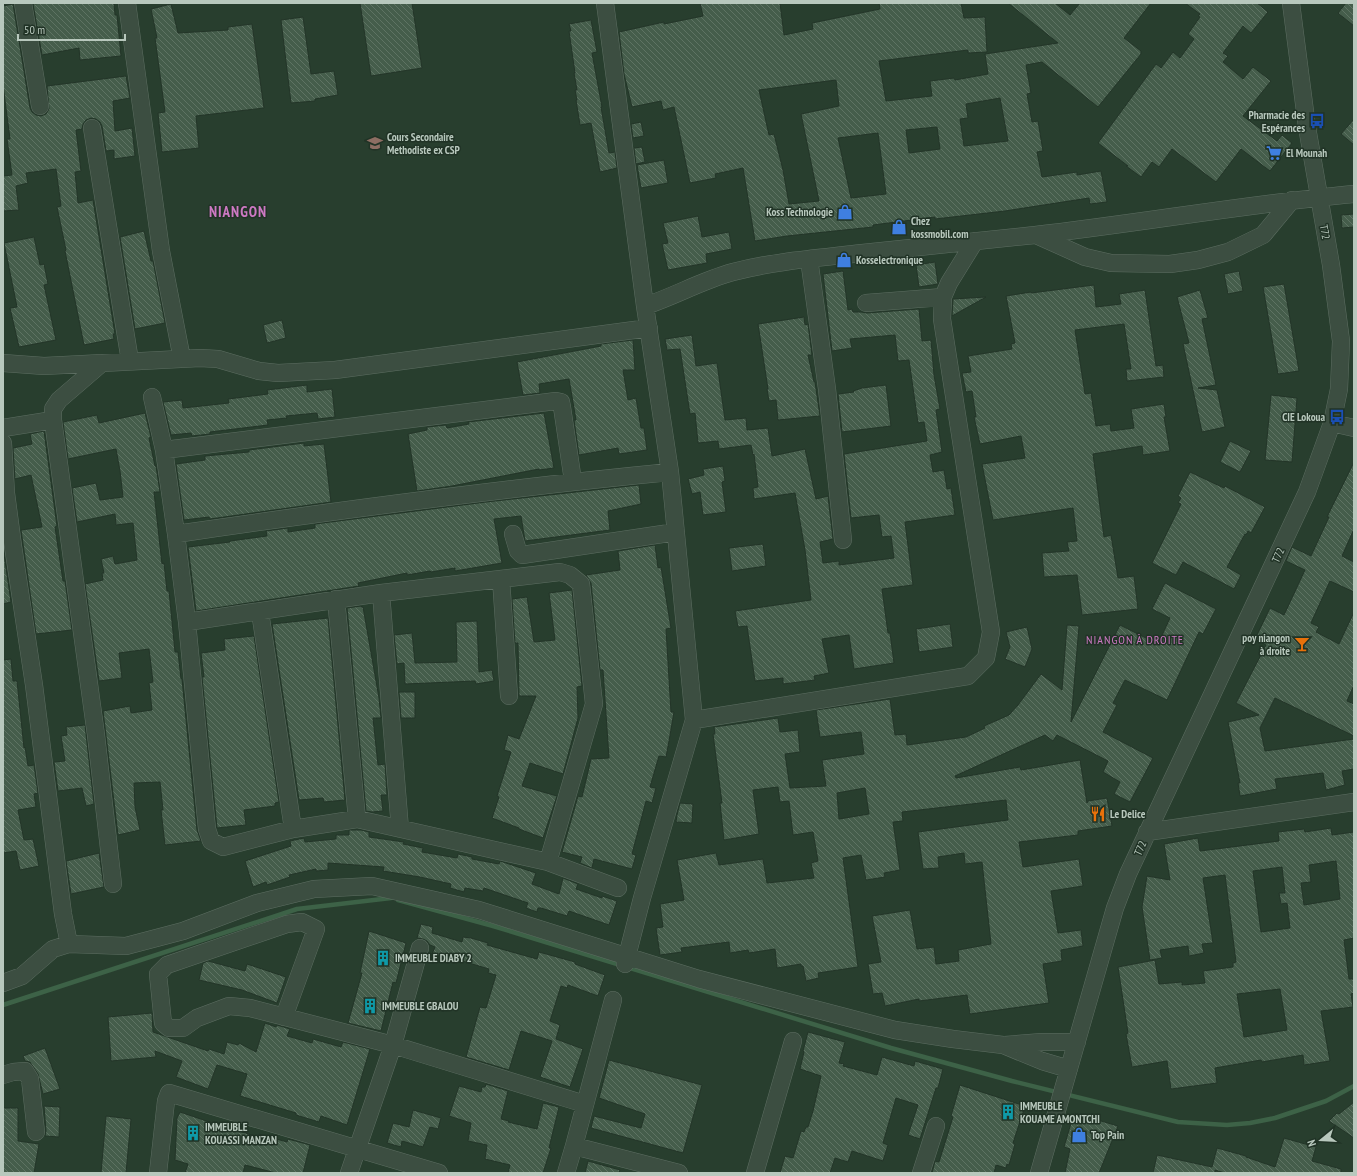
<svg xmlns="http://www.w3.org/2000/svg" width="1357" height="1176" viewBox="0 0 1357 1176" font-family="'PT Sans Narrow',sans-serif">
<defs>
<pattern id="building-back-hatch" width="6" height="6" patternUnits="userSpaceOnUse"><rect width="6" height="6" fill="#455d4b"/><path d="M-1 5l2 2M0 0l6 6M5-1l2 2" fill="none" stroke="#5e7363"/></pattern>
</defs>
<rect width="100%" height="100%" fill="#283e2e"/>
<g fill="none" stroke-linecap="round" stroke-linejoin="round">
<path stroke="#3d6247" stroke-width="4.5" d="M398,900l95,26 398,122 121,33 166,41 49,3 23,-2 25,-5 51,-17 28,-15
M3,1005l294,-96 94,-11"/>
</g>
<path fill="url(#building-back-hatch)" stroke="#233528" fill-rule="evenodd" d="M43,3h71l1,12h2l4,41 -41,4 -1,-12 -37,7 -9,-51z
M360,3h52l10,65 -51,8z
M700,3h80l4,32 29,-6 -1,-6 68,-14 -1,-6h82l3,15 21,-1 2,35 -19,1v-3l-89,11 7,40 46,-5 -2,-15 24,-3 1,2 33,-6 -3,-20 73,-11 -50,-40h47l15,12 10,-12h71l-27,35 17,13v3l-43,53 -56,-45 -16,3 5,28 -4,1 5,28 6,-1 5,30 -6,1 5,25 35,-5v3l24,-4 6,31 -17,2 -1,-6 -84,13 -70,8v-2l-62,8v2l-86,9 -32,5 -12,-73 -28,6 1,4 -26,5 -16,-76 -11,3 -2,-9 -29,6 -8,-33 -5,-42 45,-10v2l39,-8zM836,80l3,26 -38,8 18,87 -30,3 -6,-34 -9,-36 -5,1 -10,-45zM1000,98l8,43 -44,5 -4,-27 8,-1 -2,-14zM937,127l3,22 -31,4 -3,-23zM878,133l8,61 -35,4 -13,-60z
M1185,3h72l11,9 -17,21 -8,-7 -20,27 5,3 -5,6 20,17 10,-12 18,14 -28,35 34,25 5,-6 10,8 -22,28 -29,-22 -25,33 -44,-33 -13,18 -7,-5 -11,15 -15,-11h2l-30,-23 58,-79 5,4 12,-16 7,6 14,-19 -6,-5 12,-17 -2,-1 2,-2z
M1346,3h8v23l-16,-13z
M13,4l17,104 2,4 4,3 5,1 5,-2 3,-5 -2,-23 79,-10 4,22 -17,3 2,30 17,-3 3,28 -21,3v-9l-8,1 -4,-25 -2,-4 -4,-3 -5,-1 -5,2 -3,4 -1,5 -6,1 5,41 -6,1 3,31 15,-3 22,134h-2l1,5 -30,6 -19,-94 1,-1 -9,-43 4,-1 -5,-37 -30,4 2,10 -12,3 3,24 -16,1v-35l9,-1 -5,-36h3l-7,-54v-79z
M171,4l7,29 50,-3v-3l24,-3 12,84 -68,8 3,32 -37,4 -4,-39 7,-1 -10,-74h2l-6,-29z
M303,17l8,57 23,-3 4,24 -23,4v2l-24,2 -10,-83z
M591,20l6,32 -5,1 10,54h-1l8,46 6,-1 2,16 -17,4 -9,-49 -11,2 -4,-25h1l-2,-10h2l-3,-17h1l-6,-42h2l-2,-7z
M1354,119v26l-13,-11z
M641,122l3,14 -11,2 -2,-14z
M642,147l3,15 -9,2 -2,-16z
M664,160l4,23 -27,5 -4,-23z
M1354,214v13l-12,1 -1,-13z
M698,216l4,21 27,-5 3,17 -26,5 1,9 -39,7 -6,-26 6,-1 -5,-20z
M144,231l7,30h2l12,62 -30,6 -15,-92z
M34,237l6,28 4,-1 4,20 -4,1 12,55 -37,7 -9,-39 7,-1 -13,-64z
M935,262l3,22 -19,3 -3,-22z
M843,271l5,39 4,-1 1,3h8l6,1 52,-4 3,32 9,-1 3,35 6,34 -4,1 6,42 -12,3 3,17 11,-2 3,19 4,-1 4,27 -50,7 8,63 -31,4 6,44h2l4,30 -40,6 -5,-34 -27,4 7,34 -15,3 1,4 -32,4v-6l-28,3 -8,-55 -9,1 -3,-16 76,-11 -6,-50 -10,-57 -41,6 -1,-11 5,-1 -4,-33 -1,1 -2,-10 -32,4 -1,-8 -20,2 -3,-30 -5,1 -10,-65 -13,1 -2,-11 27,-4 4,31 21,-3 8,57 21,-2 1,12 21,-2 4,28 33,-7 11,50 12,-3 5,43 -13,3 3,21 16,-2v4l55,-7 -3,-22 -9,1 -3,-22 -28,3 -7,-64 83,-13 -3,-19 -6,1 -9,-63 -11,1 -3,-26 -45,4 2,9 -20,3 -9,-77z
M1239,271l4,20 -15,3 -4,-20z
M1284,284l15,87 -21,3 -15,-87z
M1094,285l2,22 25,-3 -2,-10 26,-4 11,76 7,-1 1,12 -37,4 -1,-12h5l-7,-45 -49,6 10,64 6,-1 5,33 14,-2 1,7 23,-3 -3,-19 33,-5 2,13h-2l6,34 -27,4 -1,-9 -49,8 11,83 7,-2 7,43 16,-2 4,33 -56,6 -5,-40 -33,2 -2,-24 27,-2 -2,-9 10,-1 -4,-33 -80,12 -11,-56 43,-6 -4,-22 -41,8 -6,-27h2l-4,-26 -6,1 -4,-19 9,-1 -3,-16 44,-7 -1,-5 4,-1 -9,-47 25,-4v1z
M1200,290l8,28 -6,1 14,66 -18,3 19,2 8,37 -23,5 -19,-88 6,-1 -12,-46z
M986,297l-34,19 1,-17z
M804,317l1,8 3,-1 4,31h-4l6,27h1l5,34 -42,4 -2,-20 -7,1 -2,-12h1l-10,-65z
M282,320l4,18 -19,5 -4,-18z
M633,340l2,30h-12l5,30 8,-2 5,30h3l3,22 -28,4 -1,-6 -39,7 -5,-35h2l-7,-41 -30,5 1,9 -17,2 -6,-33 84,-16v-2z
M307,385v7l25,-3 3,28 -17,2 -1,-6 -31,3 1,2 -20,2 1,5 -58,7v2l-18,2 -1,-3 -20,2 -8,-33 19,-2 1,8 46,-5 -1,-4 40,-5 -1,-4z
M886,385l5,41 -49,6 -4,-38 16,-2 -1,-1 9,-3z
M1271,395l26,3 -5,64 -27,-2z
M145,413l6,24 -2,1 6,28h1l4,26h-6l8,72 2,-1 3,28h2l6,61h3l3,27h1l15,151 4,11 -36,4 -4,-35h2l-3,-28 -26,1 1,24 5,23 -22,5 -15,-124 27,-5 1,7 21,-3 -3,-27 4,-1 -4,-33 -30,4 3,25 -23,3 -14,-97 18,-4 -1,-7h2l-3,-14 12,-3 2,8 22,-4 -4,-37 -17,2 -1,-11 -38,8 -5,-34 24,-5 4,17 23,-3 -3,-26 -4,-22 -48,10 -5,-37 34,-7 2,8z
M544,413l10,55 -15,2v-1l-87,17 -35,5 -9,-57 19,-4v-3l19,-2 1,3 22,-4 -1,-2z
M44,431l13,95 -2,1 8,54h2l7,49 -36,4 -15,-104 21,-3 -11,-52 -16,4 -2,-31 19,-4 -2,-10z
M1230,441l21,10 -11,21 -20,-10z
M304,443v3l20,-2 7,58 -121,17 -1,-2 -25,3 -8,-56 29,-4v-4l44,-4v-2z
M1354,462v67l-12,27 12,6v30l-24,-11 -19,42 8,4 -3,5 23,12 15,-32v73l-7,16 7,3v32l-79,-38 -15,30 5,23 89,-12v30l-12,2 3,14 -19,5 -3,-17 -48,6 2,10 -37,7 -2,-13h2l-12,-61 31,-7 -23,-12 30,-58 -11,-6 15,-31 14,7 21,-45 -19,-9 6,-14 19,9 18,-39h-2z
M723,466l2,15 -3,1 4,30 -23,3 -3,-23 -8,2 -4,-15 16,-4 -1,-6z
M1190,472l34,16 1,-2 40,21 -14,26 -3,-2 -2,4 -1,-1 -18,33 14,8 -7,14 -51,-27 -7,13 -24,-12 29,-59 -3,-1 3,-5 -3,-2z
M639,485l2,19 -33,7 2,19 -85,11 -4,-25 -27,3 8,44 -47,8v-3l-24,4 -1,-1 -23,4v-2l-49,10 1,3 -163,25 -8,-64 42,-5v-1l37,-5 -1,-5 22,-3v4l27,-4v-4l171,-22z
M763,544l3,22 -34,5 -3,-23z
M655,545l3,23 3,-1 10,61 -5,1 5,83h3l-5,29 -3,16 -7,-1 -9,31 6,1 -4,15 -6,-2 -14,53 4,1 -4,14 -38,-10 -2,9 -12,-5 2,-6 -20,-5 16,-56 4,1 9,-38 18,-1 -6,-88h-3l-9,-87 -5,-8 34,-5 -2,-19z
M3,547l8,55 -8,2z
M1165,583l51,26 -13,25 -4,-2 -32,68 -42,-20 -12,23 4,2 -14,27 50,26 -23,44 -16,-8 6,-12 -17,-10 5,-11 -51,-26 -4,6 -8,-6 -90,41 1,2 64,-11 1,3 59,-10 7,43 1,-2 19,-3 5,28 -34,5v4l-59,7 4,25 56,-8 4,27 -32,5 7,42 23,-3 2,16 -22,4 1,11 -19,3 6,39 -79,11 -3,-19 -48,6v-2l-34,7 -3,-13 -9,1 -5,-30 13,-2 -9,-46 38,-6 7,39 17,-2 2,17 23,-3 -1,-11 33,-6 -9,-82 -17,2 -1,-11 -26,4 1,11 -16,1 -5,-37 90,-12 -2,-20 -104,12 1,9 -10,1 7,48 -16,3 1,4 -19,3 -5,-25 -18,3 15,109 -40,6 1,5 -13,3 -3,-15h-2v-2l-24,4 -2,-19 -26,4 -1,-3 -18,3 -1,-11 -48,6 1,4 -22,3 -4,-27 7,-1 -3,-23 24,-4 -7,-40 39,-7 3,12 44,-6 4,24 47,-5 -3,-15 7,-2 -5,-29 -20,3 -4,-34 -9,1 -2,-15 -25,3 6,44 -35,6 -4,-37h2l-9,-69h2l-1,-7 64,-9 2,14 18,-2 2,22 -15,2 5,34 36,-2 -4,-26 42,-6 -3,-22 -41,5 -4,-27 74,-11 5,36 11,-1 1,11 59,-8 19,-9 -1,-2 25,-11 9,-10 23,-31 21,16 5,-65 12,1 -8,96 49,-97 38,19 12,-26 -18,-9zM865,788l4,26 -30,5 -2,-26z
M572,590l10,96 -5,1 1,31 -15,56 -33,-11 -8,23 35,10 -14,42 -24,-9v-1l-27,-10 7,-21 -2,-1 14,-44 -7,-2 4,-15 11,4 17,-43h-17l-1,-53h-3l-3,-44 15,-2 7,45 21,-2 -6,-47z
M361,606v1h2l16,91 2,20h-8l5,47 7,-1 2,31h-6l2,16 -11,1 -6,-1 -19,-203z
M328,618l17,182 -21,2 -1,-4 -24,2 -27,-176z
M477,621l2,51 13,-2 2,11 -18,3 -1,-3 -70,3 -1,-21 -7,1 -3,-29 18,-2 3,30 42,-1 -1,-40z
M950,624l3,23 -34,5 -3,-23z
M1027,627l5,22 -7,18 -20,-8 5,-12 -4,-15z
M254,636l25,166 -4,1v3l-31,4 2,15 -29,3 -15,-151h2l-3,-24 24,-3 -1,-11z
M11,659l2,22h4l7,67 1,-1 3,19 6,-1 4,28 -4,1 2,13 -18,3 6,30 9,-1 6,27 -19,4 -4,-19 -13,2v-193z
M399,692h16v26h-14z
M85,725l9,79 -8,2 -4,-18 -24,3 -4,-29 11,-1 -4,-25 6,-1 -1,-8z
M680,803l13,1 -1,19 -16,-1 1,-7z
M1331,828l1,7 22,-3v106l-10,2 5,39h5v14l-3,1 2,13 -32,4 9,50 -26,4 -1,-10 -41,7 -1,-2 -46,8 2,15 -46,6 -4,-28 -35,6 -6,-33 2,-1 -10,-66 37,-7 4,24 23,-2v3l23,-2 -2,-12 30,-4v-4l3,-1 -11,-87 -22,3 10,65 -11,1 2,9 -15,3 -1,-10 -28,4 2,8 -12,2 -8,-53 5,-31 23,4 -6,-36 34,-6 2,13 79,-10 -1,-9 26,-3 1,3zM1336,861l4,38 -36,6 -3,-22 10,-1 -2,-17zM1282,867l3,26h-6l2,11 6,-1 3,25 -29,4 -8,-61zM1280,989l7,41 -43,7 -7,-43z
M349,830h12l8,2v5l35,5 -1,2 20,4 -1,4 35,6 1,-4 14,3v2l27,5 1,-3 36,12 -4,11 27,10 4,-16 15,6 -2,5 26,9v-2l15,5 -8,24 -40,-14 -2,5 -26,-8h-3l-1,4 -11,-4 2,-5 -44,-15 -1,3 -18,-3 -1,4 -14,-4 1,-4 -31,-7 -37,-6 1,-4 -56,-4v7l-12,1v-2l-27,6 1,2 -23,8 -1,-3 -13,5 -8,-26 46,-15 -1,-5 14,-3 1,4 31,-3v-4h13z
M99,853l5,34 -33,7 -5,-33z
M421,924l12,3 -1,6 30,9 1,-5 8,1 17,5 -1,2 50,14 2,-7 36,10v2l30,11 -7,21 -30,-11 -1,3 -6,-2 -11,35 10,4 -4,14 27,10 -13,38 -30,-10 12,-36 -31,-10 -12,39 -43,-13 14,-50 6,1 10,-33 -8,-2 1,-4 -27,-8 -1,2 -29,-9 3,-7 -5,-2 -3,-4 -4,-2 -6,-1z
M369,931l37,12 -10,40 -3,-1 -12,49 -33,-8 14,-50h-2z
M208,961l37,10 2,-7 39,13 -9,26 -35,-13 -43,-10 4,-17z
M152,1013l1,19 55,19 1,-2 15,5 3,-12 11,3 1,-2 17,9 9,-29 11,4 1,-2 13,4 -3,7 25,7 1,-4 28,8 2,-5 27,7 -23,76 -26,-9 -2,6 -23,-7v-2l-56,-17 7,-22 -30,-9 -9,24 -32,-12 6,-16 -27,-10 1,6 -45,4 -3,-44z
M808,1032l37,10 -6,21 5,1 -1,2 34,9 5,-18 32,9 1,-5 28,8 -5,19h-2l-16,51 -12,-4 10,-30 -22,-7 -13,45 5,2 -5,16 -31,-10 -4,11 -13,-4 -5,15h-50l5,-17 8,2 8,-27 3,1 2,-5h2l5,-16 8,-35 -21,-7 4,-17 -1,-1z
M45,1048l15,41 -17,5 -5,-20 -8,-12 -5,-1 -2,-5z
M609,1060l93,25 -19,68 -92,-25 3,-12 47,12 4,-14 -46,-16z
M486,1084l22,7 -7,28 8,2 -1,1 29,7 6,-26 16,4 -10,41h2l-8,25h-35l2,-8 -25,-6 2,-14 -19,-4 3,-18 -22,-7 10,-30 22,6 1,-5h3z
M960,1085l65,21 -12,37 2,1 -6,21 -2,-1 -1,4 -10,-3 -2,8h-62l3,-12 4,1 14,-45 -2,-1z
M1354,1102v36l-25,-17 8,-8 2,1z
M44,1106l16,1 -1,30 -14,-1 1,-5z
M3,1108h15v33l21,3 -5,29h-31z
M413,1110l28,8 -3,11 -8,-2 -7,20 -21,-6 -1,6 -14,-4 6,-20 16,4z
M180,1112l56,19v-1l22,7 1,-3 28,8 1,-3 22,6 -7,28h-27l-31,-8 -2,8h-58l3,-9 -13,-4 2,-42z
M1074,1113l44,13 -19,47h-34l5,-24 -6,-2z
M106,1116l25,3 -5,54h-25z
M1284,1138l32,9 -4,14 29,8v4h-116l-10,-3v3h-62l4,-18 55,12 5,-19 29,8v1l29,10z
M588,1161l32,9 -1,3h-34z"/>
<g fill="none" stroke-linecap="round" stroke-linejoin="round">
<defs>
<path id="minor" d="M23,3l17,103
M127,3l34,248 21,108
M605,3l40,303 25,166 24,248 -52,178 -17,66
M92,128l38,233
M1036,235l49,22 26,6 59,1 28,-4 30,-8 35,-17 29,-35
M809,259l18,130 16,151
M866,303l77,-6
M645,306c30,-10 58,-26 88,-34 42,-11 86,-14 129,-19 57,-6 115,-12 173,-18 106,-12 212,-31 319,-41
M3,363l41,3 156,-8 18,1 41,12 19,2 57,-3 314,-42
M102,363l-43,37 -6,9v11l43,315 17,149
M152,397l12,53 12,84 11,88 20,207 4,12 12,6 70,-18 64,-10 191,43 70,26
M1332,423l22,5
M3,428l50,-8
M3,443l3,50 7,53 21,139 29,229 6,30 57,2 57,-15 74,-28 57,-14 58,-3 107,24 220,69 196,51 58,9 50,6 39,16 27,8
M164,450l392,-49 5,1 1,5 11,74
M176,534c164,-24 329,-46 494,-62
M513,534l5,17 4,4 154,-23
M501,579l8,117
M381,593l19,236
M336,599l21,220
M260,612l33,217
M187,622l194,-29 179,-21 10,3 11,9 13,120 -46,158
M694,720l274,-44 18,-18 5,-26 -49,-313 1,-22 6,-14 26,-42
M1147,832l207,-30
M3,983l19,-7 31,-27 16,-5
M284,1017l32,-88 -14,-7 -15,2 -120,41 -9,9 5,49 6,5h14l14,-10 32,-12 21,2 143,37 192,59
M1005,1045l37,-3h35
M3,1075l10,-3 12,-1 5,8 6,53
M574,1146l39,-146
M158,1173l8,-72 3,-8 270,80
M349,1173l44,-128 27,-97
M566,1173l8,-27 105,27
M755,1173l38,-132
M921,1173l15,-47
M1039,1173l76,-265 13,-34 179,-382 25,-69 7,-34 2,-48 -10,-76 -24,-138 -16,-124"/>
</defs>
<use href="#minor" stroke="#5d6e62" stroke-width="18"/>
<use href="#minor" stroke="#3c4e41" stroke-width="17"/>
</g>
<defs>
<symbol id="bus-bare" viewBox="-9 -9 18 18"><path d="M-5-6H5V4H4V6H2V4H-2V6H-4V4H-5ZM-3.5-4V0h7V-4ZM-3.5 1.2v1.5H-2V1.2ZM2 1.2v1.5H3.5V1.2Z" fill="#1a4fb4" stroke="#213326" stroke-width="2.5" paint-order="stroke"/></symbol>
<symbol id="university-bare" viewBox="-9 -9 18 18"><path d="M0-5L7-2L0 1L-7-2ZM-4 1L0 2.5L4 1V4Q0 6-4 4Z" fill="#8d6e63" stroke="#213326" stroke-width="2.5" paint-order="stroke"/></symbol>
<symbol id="supermarket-bare" viewBox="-9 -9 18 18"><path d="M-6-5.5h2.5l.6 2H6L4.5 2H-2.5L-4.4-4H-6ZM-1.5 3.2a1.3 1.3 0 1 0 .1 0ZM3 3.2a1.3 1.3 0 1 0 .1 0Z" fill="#3f7fe0" stroke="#213326" stroke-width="2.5" paint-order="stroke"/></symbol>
<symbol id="shop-bare" viewBox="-9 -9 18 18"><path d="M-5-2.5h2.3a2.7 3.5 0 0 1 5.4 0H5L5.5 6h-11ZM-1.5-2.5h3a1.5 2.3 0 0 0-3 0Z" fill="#3f7fe0" stroke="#213326" stroke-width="2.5" paint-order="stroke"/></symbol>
<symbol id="bar-bare" viewBox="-9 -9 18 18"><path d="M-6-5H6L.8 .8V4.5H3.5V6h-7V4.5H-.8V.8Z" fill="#e8710a" stroke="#213326" stroke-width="2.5" paint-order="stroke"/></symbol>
<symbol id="restaurant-bare" viewBox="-9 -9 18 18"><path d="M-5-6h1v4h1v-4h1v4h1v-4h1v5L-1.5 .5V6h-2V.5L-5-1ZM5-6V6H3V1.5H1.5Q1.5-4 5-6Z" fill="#e8710a" stroke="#213326" stroke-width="2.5" paint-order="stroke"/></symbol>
<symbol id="building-bare" viewBox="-9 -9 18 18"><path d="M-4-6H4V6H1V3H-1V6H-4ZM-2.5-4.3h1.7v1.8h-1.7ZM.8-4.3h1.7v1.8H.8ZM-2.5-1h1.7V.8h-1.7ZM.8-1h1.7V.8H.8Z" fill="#0f9aa8" stroke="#213326" stroke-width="2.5" paint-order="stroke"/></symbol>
</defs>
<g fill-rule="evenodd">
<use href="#bus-bare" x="1306" y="110" width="22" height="22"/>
<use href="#university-bare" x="364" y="132" width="22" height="22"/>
<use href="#supermarket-bare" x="1263" y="142" width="22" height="22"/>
<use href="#shop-bare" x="834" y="201" width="22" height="22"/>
<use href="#shop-bare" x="888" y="216" width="22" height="22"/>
<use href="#shop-bare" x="833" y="249" width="22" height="22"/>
<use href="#bus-bare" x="1326" y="406" width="22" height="22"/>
<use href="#bar-bare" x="1291" y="633" width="22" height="22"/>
<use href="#restaurant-bare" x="1087" y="803" width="22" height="22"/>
<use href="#building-bare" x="372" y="947" width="22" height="22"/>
<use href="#building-bare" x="359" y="995" width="22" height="22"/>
<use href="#building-bare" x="997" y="1101" width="22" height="22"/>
<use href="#building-bare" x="182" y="1122" width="22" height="22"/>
<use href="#shop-bare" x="1068" y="1124" width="22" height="22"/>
</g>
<g text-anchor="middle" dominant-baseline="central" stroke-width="3" stroke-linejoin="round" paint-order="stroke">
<g font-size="11" font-weight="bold" fill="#b8c8bd" stroke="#213326" text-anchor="start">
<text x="1305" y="115" text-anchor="end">Pharmacie des<tspan x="1305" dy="13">Espérances</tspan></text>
<text x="387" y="137">Cours Secondaire<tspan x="387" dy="13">Methodiste ex CSP</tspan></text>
<text x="1286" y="153">El Mounah</text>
<text x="833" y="212" text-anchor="end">Koss Technologie</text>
<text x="911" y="221">Chez<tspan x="911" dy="13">kossmobil.com</tspan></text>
<text x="856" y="260">Kosselectronique</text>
<text x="1325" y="417" text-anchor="end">CIE Lokoua</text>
<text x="1290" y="638" text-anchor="end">poy niangon<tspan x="1290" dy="13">à droite</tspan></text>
<text x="1110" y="814">Le Delice</text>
<text x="395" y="958">IMMEUBLE DIABY 2</text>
<text x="382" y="1006">IMMEUBLE GBALOU</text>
<text x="1020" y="1106">IMMEUBLE<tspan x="1020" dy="13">KOUAME AMONTCHI</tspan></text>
<text x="205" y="1127">IMMEUBLE<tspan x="205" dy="13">KOUASSI MANZAN</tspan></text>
<text x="1091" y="1135">Top Pain</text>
</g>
<g font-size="11" fill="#b8c8bd" stroke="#213326">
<text transform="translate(1325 232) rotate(80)">T72</text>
<text transform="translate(1278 555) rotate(-65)">T72</text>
<text transform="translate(1140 848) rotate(-66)">T72</text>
</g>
<g font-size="12" letter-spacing="1" fill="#cd79c3" stroke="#213326">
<text x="1135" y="639">NIANGON À DROITE</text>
</g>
<g font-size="15" font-weight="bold" letter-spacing="1" fill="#cd79c3" stroke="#213326">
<text x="238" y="211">NIANGON</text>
</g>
</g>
<rect width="1357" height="1176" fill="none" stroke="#b8c8bd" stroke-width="8"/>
<g transform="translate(1321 1140) rotate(252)" stroke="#213326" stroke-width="3" paint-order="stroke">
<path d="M0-3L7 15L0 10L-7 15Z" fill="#b8c8bd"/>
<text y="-6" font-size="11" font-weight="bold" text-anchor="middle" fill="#b8c8bd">N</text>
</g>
<path d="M18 34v6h107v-6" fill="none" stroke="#b8c8bd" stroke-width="2"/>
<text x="24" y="34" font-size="12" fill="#b8c8bd" stroke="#213326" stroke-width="3" paint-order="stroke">50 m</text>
</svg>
